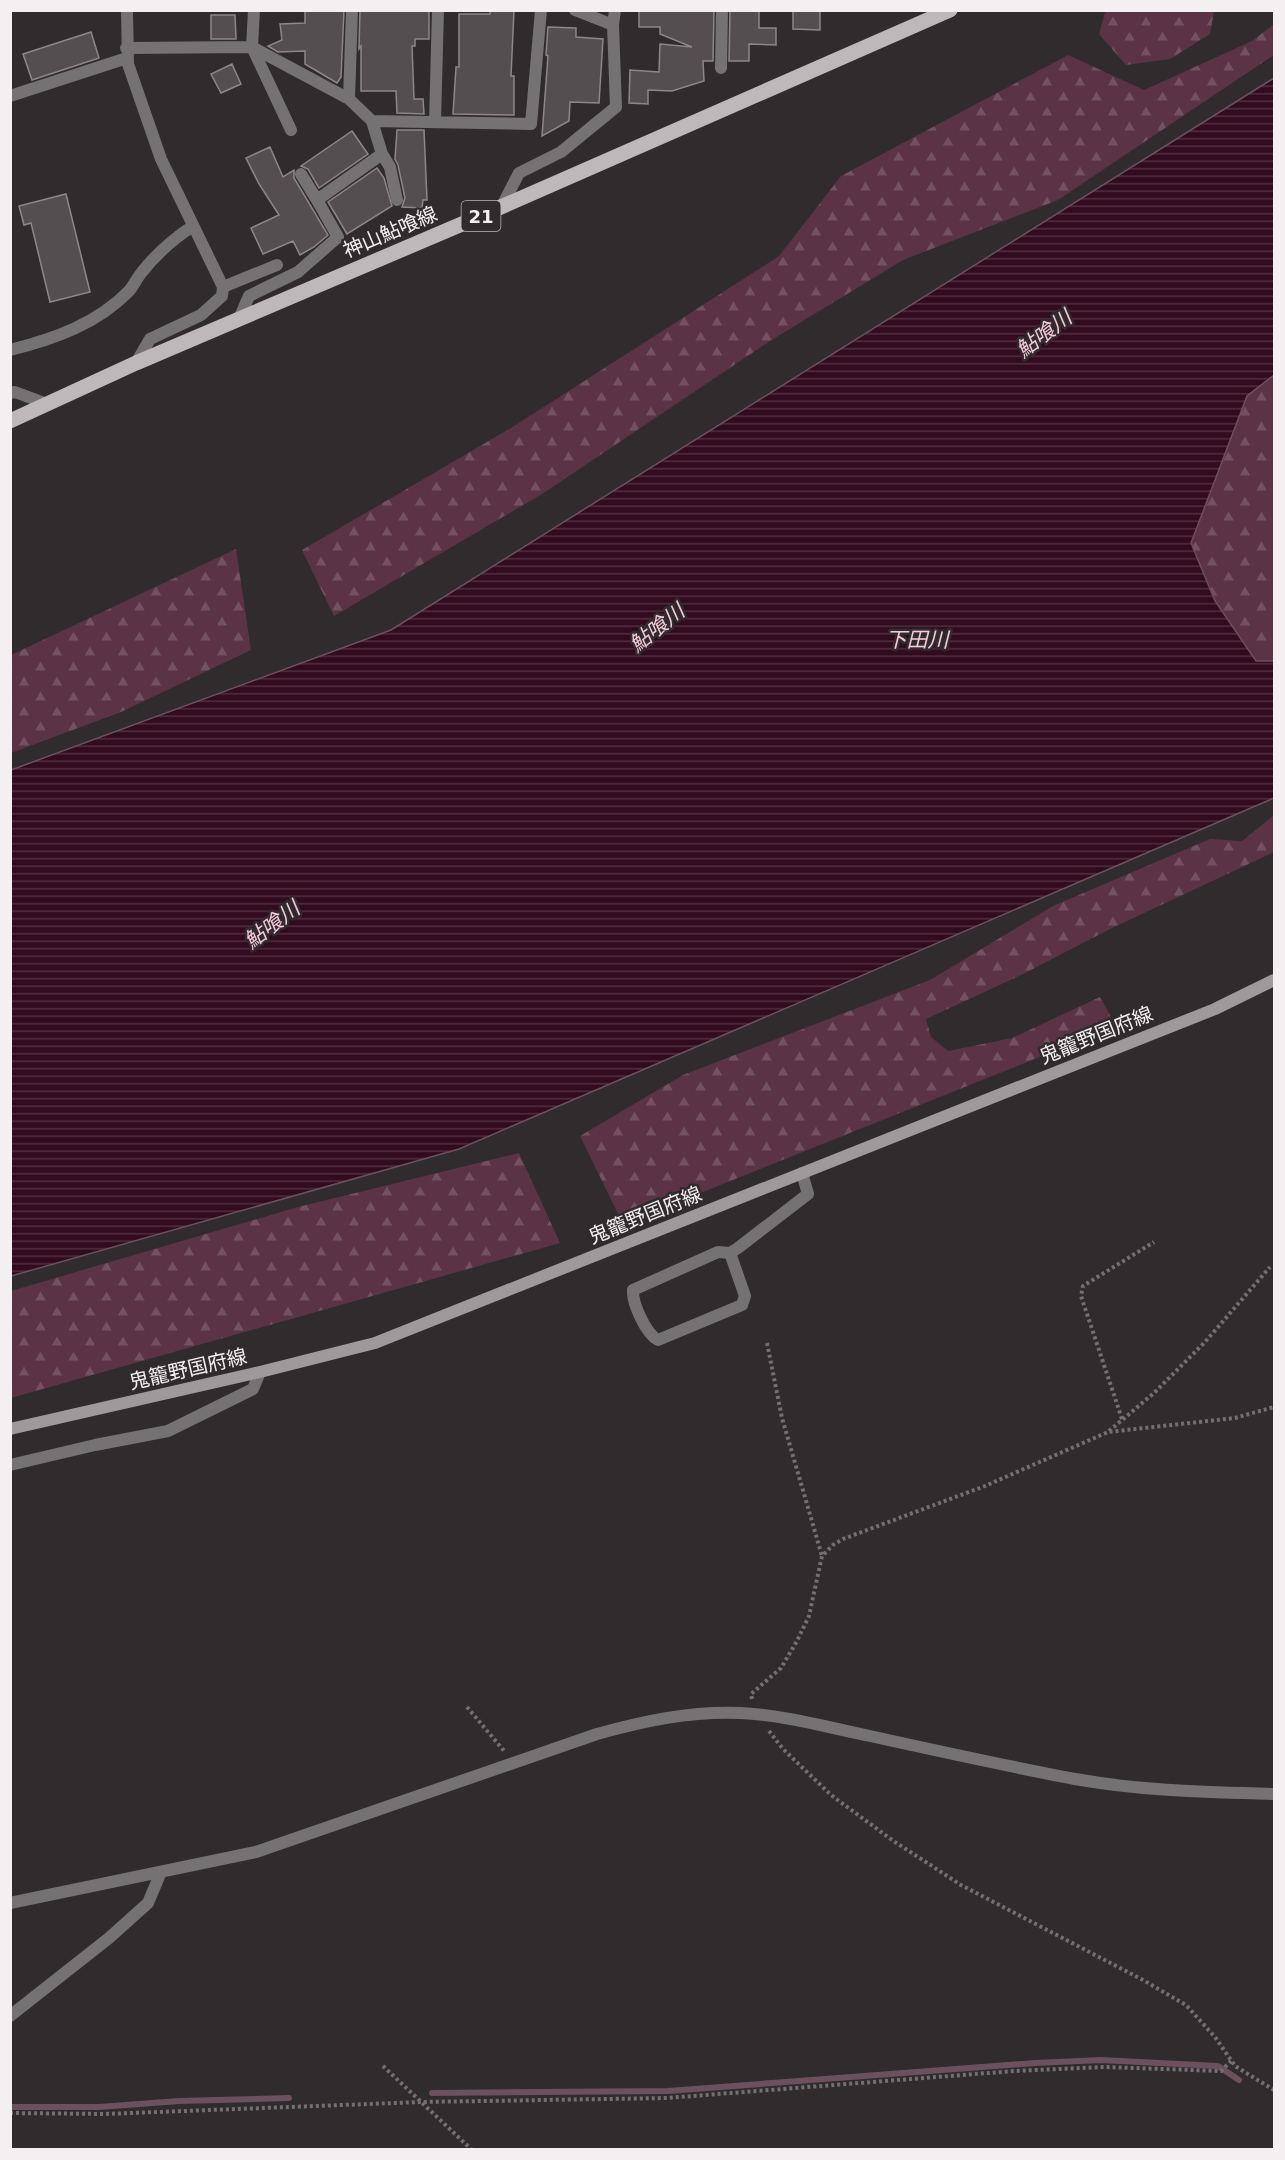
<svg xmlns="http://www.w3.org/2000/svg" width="1285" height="2160" viewBox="0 0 1285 2160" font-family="'DejaVu Sans','Noto Sans JP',sans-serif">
<defs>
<pattern id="forest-firs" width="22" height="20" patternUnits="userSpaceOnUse" patternTransform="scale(1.5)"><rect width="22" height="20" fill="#5b3345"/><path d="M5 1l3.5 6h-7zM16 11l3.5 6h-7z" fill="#735160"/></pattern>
<pattern id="water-rules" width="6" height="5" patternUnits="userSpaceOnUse" patternTransform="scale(1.5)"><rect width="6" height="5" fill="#320b1f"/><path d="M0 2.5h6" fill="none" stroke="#502f40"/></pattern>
</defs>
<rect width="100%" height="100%" fill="#302b2d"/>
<path fill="url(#forest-firs)" d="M1108,11v-1l106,1 -4,23 -40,25 -44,6 -27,-31 6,-22z
M1274,24v31l-216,145 -155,60 -133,81 -228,153 -208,122 -32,-66 209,-122 268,-172 62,-80 227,-121 76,35 108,-49z
M1274,375v286h-18l-41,-60 -24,-58 56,-147z
M236,549l15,101 -130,62 -110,41v-98z
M1274,815v37l-164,77 -89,46 -95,44 5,18 17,14 64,-13 88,-41 12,22 -45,27 -444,178 -43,-88 103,-61 247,-95 123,-74 157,-67 32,2z
M519,1153l41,90 -549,155v-107l287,-84z"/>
<path fill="url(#water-rules)" stroke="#6c505e" stroke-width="1.5" d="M1274,78v297l-27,21 -56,147 24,58 41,60h18v137l-815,351 -448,127v-506l380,-140z"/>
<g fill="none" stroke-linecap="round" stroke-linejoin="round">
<path stroke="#6c505e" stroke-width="6" d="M432,2093l236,-2 367,-28 66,-3 117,6 21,14
M10,2107h89l80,-6 110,-3"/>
</g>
<path fill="#544e50" stroke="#8d8789" stroke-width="1.5" d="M305,10h39l-3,67 -4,6 -32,-19v-13l-27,1 -10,-6 14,-6 -2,-16 25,-1z
M360,10h69v29h-14v7h-3l2,53h9l1,15 -27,-1 -1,-22h-35v-45l-2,3z
M490,10h24l-3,66h3v39l-61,-1 3,-47h3v-53h31z
M639,10h75l-1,51h-10l1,20 -32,10 -24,-1v14l-19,-1 1,-33 29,2 1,-28 32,3 -32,-13v-7h-21z
M730,10h29v18h17v17l-27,-1v17h-20z
M793,10h27v20l-27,-1z
M211,15h24l1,24h-25z
M548,27l28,1v9l27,2 -4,64 -29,-1 -1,19 -27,15 6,-80 -2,-1z
M91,32l8,26 -67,22 -9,-26z
M232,64l9,20 -20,9 -10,-19z
M397,130h27l3,70h-4l-1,8 -20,-1 3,-9 -7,-33 -3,-6z
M352,131l16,23 -49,34 -11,-19 -7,-3z
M270,147l13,30 11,-7v8l34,57 -14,12 -14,8 -7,-14 -30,13 -12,-26 28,-13 -20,-31 -13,-26z
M377,168l7,10 8,28 -45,28 -19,-32z
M66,194l24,98 -40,10 -19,-79 -7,2 -5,-19z"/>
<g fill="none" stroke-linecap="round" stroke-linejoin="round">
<path stroke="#746f71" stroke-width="4" stroke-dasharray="3 3" stroke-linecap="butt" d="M767,1343l15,75 40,138
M1122,1419l-41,-123 2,-10 71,-44
M1109,1431l45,-38 51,-51 65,-75
M752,1699l-1,-5 30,-26 16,-27 12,-25 13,-60 11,-11 10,-6 142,-53 123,-54 127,-14 39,-11
M467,1707l38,45
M769,1731l14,18 48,46 61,45 69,45 182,95 43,25 29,32 20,29 39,24
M383,2066l89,84
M10,2113l95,1 316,-12 246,-4 347,-27 90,-4 117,4 10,-10"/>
<path stroke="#757274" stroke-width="12" d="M127,10l1,54 33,95 62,128 -1,9 -21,19 -51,24 -14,24
M254,10l-2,37 97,52 23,22 159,3 10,-114
M575,10l38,15
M126,48l126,-1 39,83
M721,68l1,-58
M10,96l117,-38
M349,99l3,-89
M435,122l3,-112
M382,154l8,13 7,33
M301,174l16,26 65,-46 -10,-33
M502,206l17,-33 42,-21 55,-45 -3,-82 2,-15
M223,287l54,-22
M239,319l10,-23 49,-24 40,-35 -21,-37
M10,350c44,-11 87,-26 119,-59 5,-6 8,-13 13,-19 15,-19 31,-33 51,-46
M10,393l5,-1 32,12
M730,1253l15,43 -3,9 -84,35c-12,-6 -26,-37 -25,-50l85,-38 12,1 8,-5 70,-54 -6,-21
M10,1465l85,-20 73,-14 85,-42 7,-17
M10,2016l99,-78 39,-35 13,-31"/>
<path stroke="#757274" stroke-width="12" d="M10,1903l246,-51 341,-118c47,-13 93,-23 143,-21 44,2 87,14 130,23 68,15 136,30 205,43 67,12 132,13 199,15"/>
<path stroke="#9e9a9b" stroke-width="12" d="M10,1429l250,-57 115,-29 840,-334 59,-29"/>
<path stroke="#beb8ba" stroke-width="15" d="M10,421l126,-58 333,-142 481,-211"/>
</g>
<g text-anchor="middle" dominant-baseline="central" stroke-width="5" stroke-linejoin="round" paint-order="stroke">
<rect fill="#302b2d" stroke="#b9b5b7" stroke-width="1.5" x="461.5" y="201" width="39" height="30" rx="4.5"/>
<g font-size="18" font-weight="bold" fill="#f4f0f2">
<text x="481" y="216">21</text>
</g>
<g font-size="20" fill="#f4f0f2" stroke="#302b2d">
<text transform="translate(390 232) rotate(-23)">神山鮎喰線</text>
<text transform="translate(1096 1035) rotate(-22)">鬼籠野国府線</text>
<text transform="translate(645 1215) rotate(-22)">鬼籠野国府線</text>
<text transform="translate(188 1369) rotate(-13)">鬼籠野国府線</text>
</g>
<g font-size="21" font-style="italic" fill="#f6c8da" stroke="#302b2d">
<text transform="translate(1044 334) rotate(-37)">鮎喰川</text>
<text transform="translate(657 628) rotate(-38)">鮎喰川</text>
<text x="917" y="640">下田川</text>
<text transform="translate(272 925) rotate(-37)">鮎喰川</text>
</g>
</g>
<rect width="1285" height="2160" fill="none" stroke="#f4f0f2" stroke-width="24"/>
</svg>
